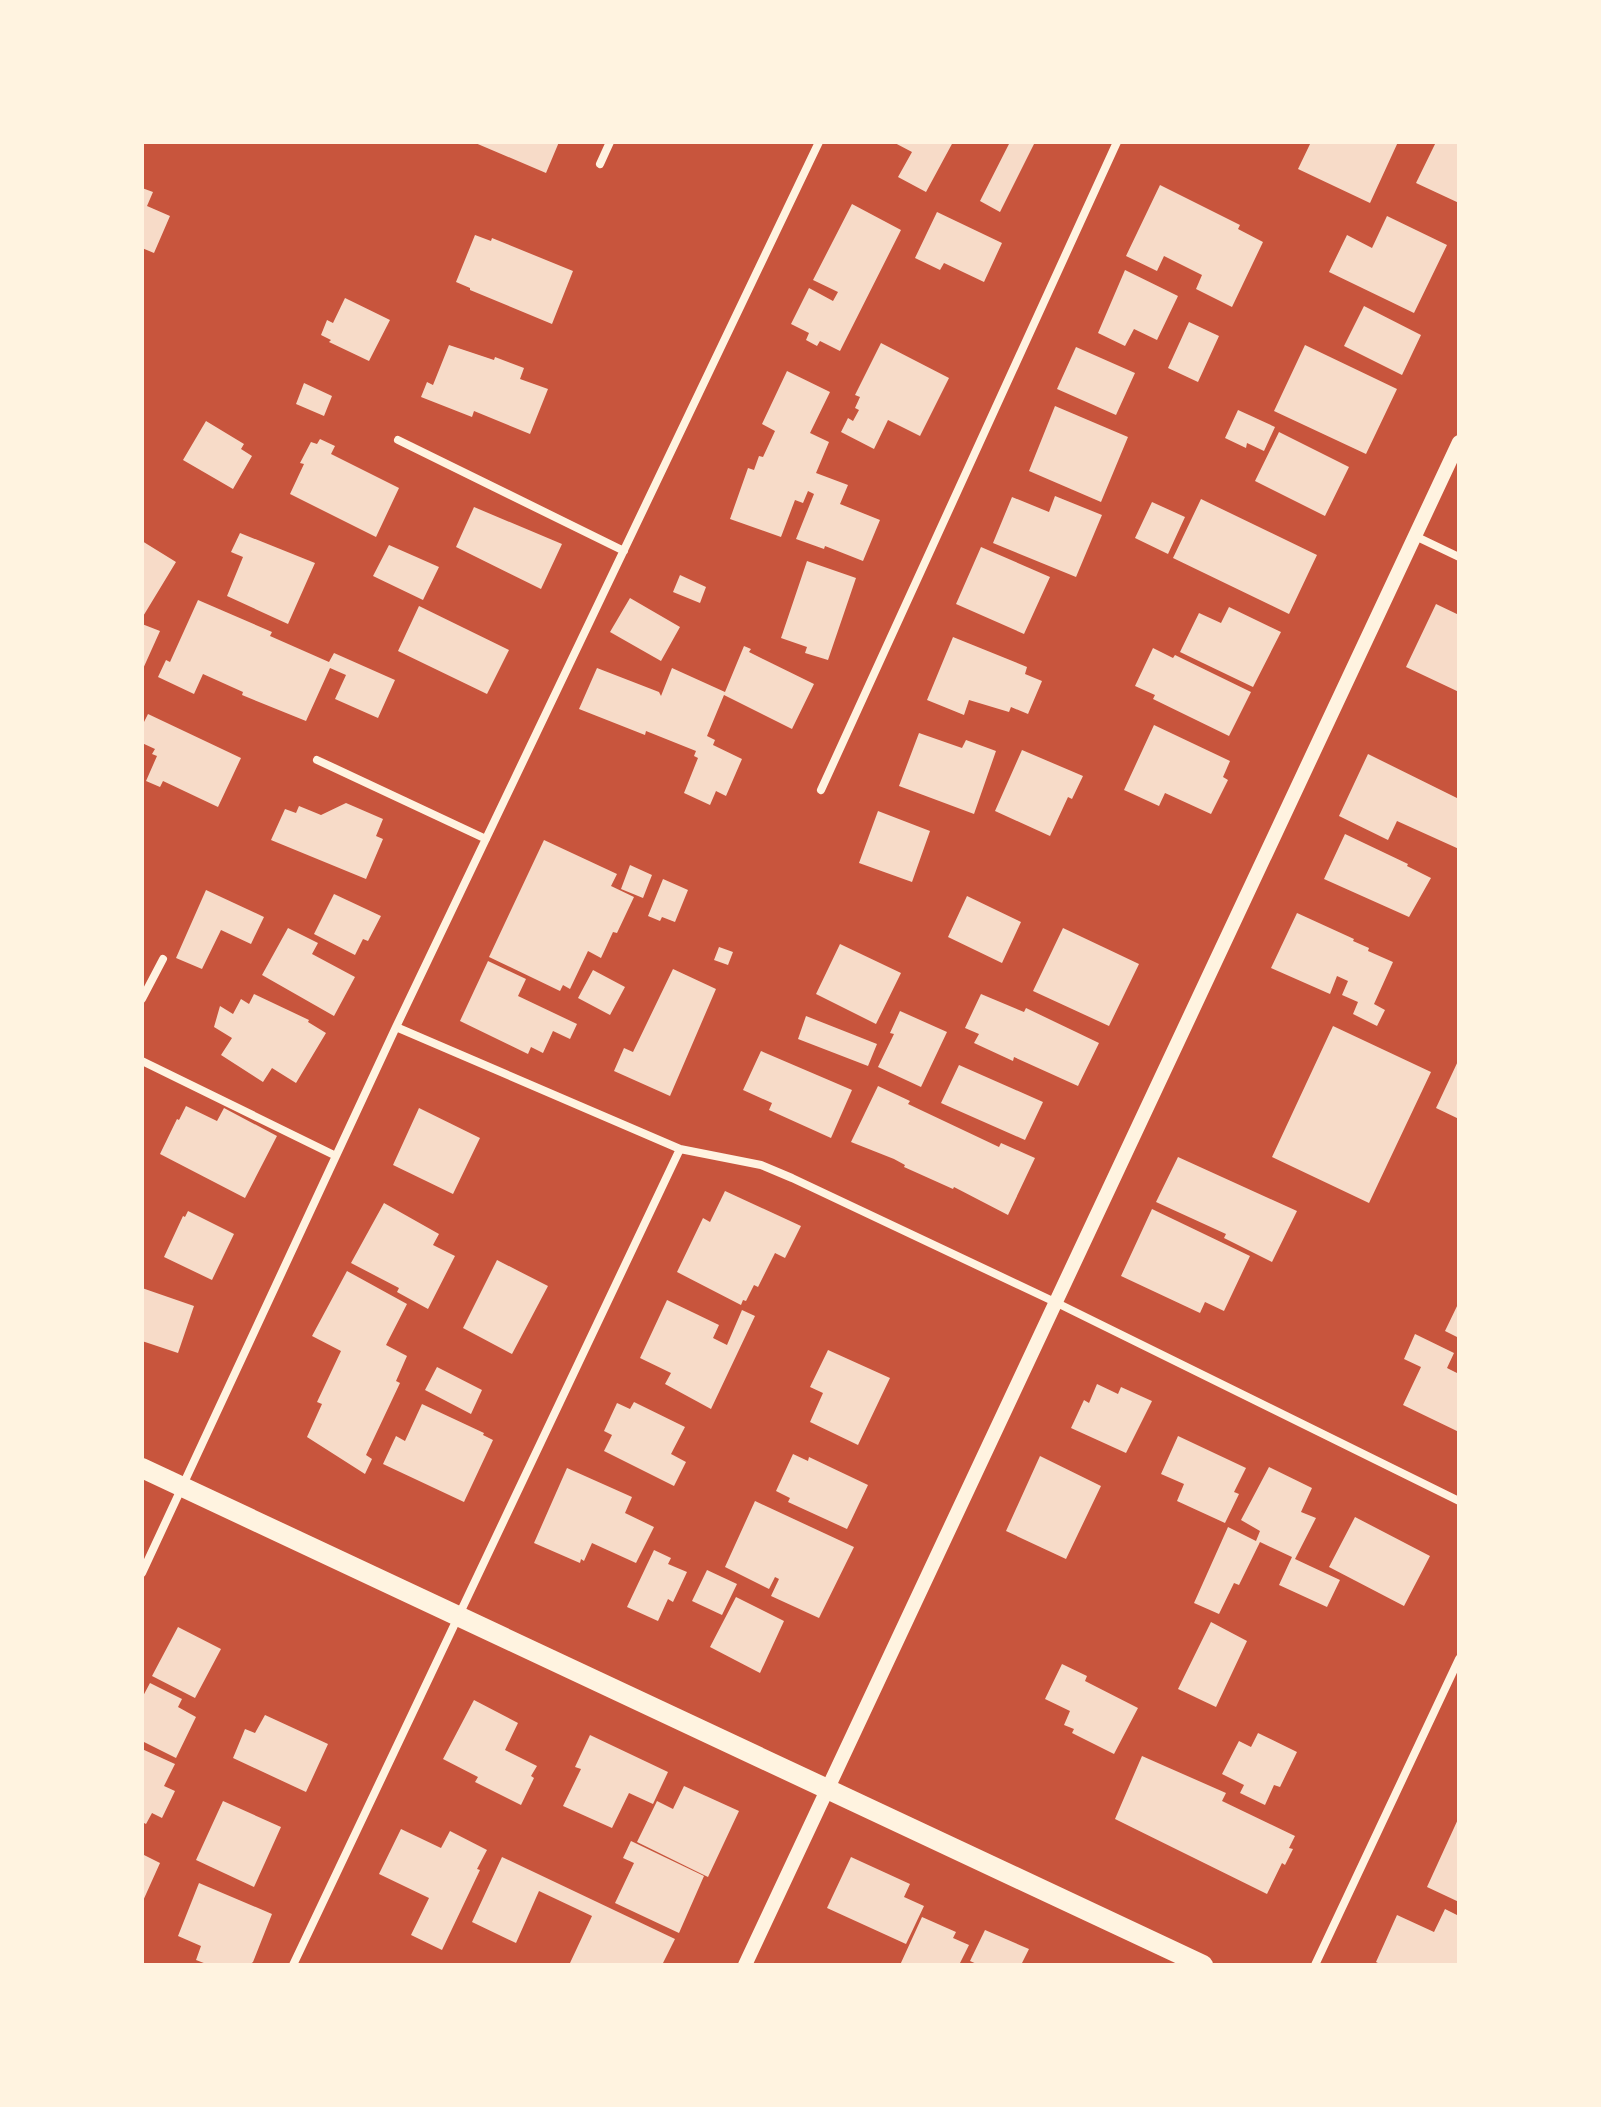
<svg xmlns="http://www.w3.org/2000/svg" width="1601" height="2107" viewBox="0 0 1601 2107" font-family="'PT Sans Narrow',sans-serif">
<rect width="100%" height="100%" fill="#c8553d"/>
<path fill="#f7dbc8" d="M473,142h86l-13,31z
M893,142h60l-27,50 -28,-15 14,-25z
M1010,142h25l-35,70 -20,-11z
M1311,142h87l-28,61 -72,-34z
M1436,142h23v61l-43,-20z
M1160,185l80,40 -2,4 25,13 -31,65 -36,-18 6,-14 -38,-19 -7,15 -31,-15z
M142,188l11,4 -6,14 23,10 -16,37 -12,-5z
M852,204l49,26 -61,121 -20,-10 -3,5 -11,-6 3,-7 -18,-9 18,-36 24,13 5,-9 -25,-12z
M937,212l65,31 -18,39 -40,-19 -4,7 -25,-12z
M1387,216l60,29 -33,68 -85,-41 18,-37 25,13z
M475,235l16,6 1,-3 81,33 -21,53 -82,-34v-2l-14,-6z
M1125,270l53,26 -21,44 -23,-11 -9,17 -27,-13z
M345,298l45,22 -21,41 -40,-19 2,-2 -10,-5 6,-15 6,3z
M1364,306l57,29 -19,40 -58,-29z
M1189,322l30,14 -21,46 -30,-14z
M881,343l68,35 -29,58 -32,-16 -14,29 -33,-17 7,-14 5,3 6,-11 -4,-2 5,-11 -5,-2z
M449,345l45,15 1,-3 29,11 -4,11 28,10 -18,45 -56,-23 -2,6 -51,-20 6,-15 6,3z
M1305,345l92,44 -31,65 -92,-43z
M1076,347l59,26 -19,42 -59,-26z
M787,371l43,21 -20,41 19,9 -13,31 32,12 -8,19 40,16 -17,41 -38,-15 -1,3 -28,-10 18,-45 -6,-3 -5,12 -8,-3 -14,37 -51,-18 18,-51 6,2 5,-14 4,1 12,-26 -13,-7z
M304,383l28,13 -8,20 -28,-12z
M1055,406l73,31 -27,65 -72,-31z
M1238,410l37,17 -11,24 -17,-8 -1,5 -21,-10z
M206,421l38,23 -3,5 11,7 -19,33 -50,-29z
M1279,432l70,35 -24,49 -70,-35z
M320,439l15,7 -4,8 68,34 -23,49 -86,-43 14,-30 -4,-1 11,-21 6,2z
M1055,496l47,19 -26,62 -83,-34 19,-46 37,15z
M1201,499l116,56 -28,59 -116,-56z
M1152,502l33,15 -17,37 -33,-16z
M474,507l88,37 -21,45 -85,-42z
M240,533l75,30 -27,61 -61,-28 16,-39 -12,-5z
M142,541l34,21 -34,56z
M389,545l50,22 -16,33 -50,-24z
M981,547l69,30 -26,57 -68,-30z
M807,561l49,17 -28,82 -23,-7 2,-6 -26,-9z
M680,575l26,12 -6,16 -27,-11z
M630,598l50,29 -19,34 -51,-29z
M198,600l74,32 -2,4 59,26 5,-9 61,27 -17,38 -43,-19 11,-24 -16,-7 -24,53 -64,-26 1,-3 -40,-18 -9,20 -36,-17 8,-17 4,2z
M1436,604l23,11v77l-53,-25z
M419,606l90,44 -22,44 -89,-43z
M1229,607l52,25 -28,55 -73,-35 19,-39 22,10z
M142,624l18,7 -18,40z
M953,637l74,30 -2,7 17,7 -14,33 -17,-7 -2,5 -40,-12 -5,15 -37,-15z
M744,646l7,3 -2,3 65,32 -22,45 -68,-34 -17,41 8,4 -2,5 29,14 -16,37 -10,-5 -6,14 -26,-12 14,-35 -4,-2 2,-5 -50,-20 -1,4 -66,-26 18,-41 62,24 2,4 11,-28 53,24z
M1153,648l20,10 2,-3 76,37 -22,44 -76,-37 2,-4 -20,-9z
M148,714l93,44 -23,49 -55,-26 -3,6 -14,-6 11,-25 -5,-2 3,-5 -13,-6v-17z
M1154,725l76,36 -7,16 5,3 -17,34 -46,-21 -6,13 -35,-16z
M919,733l43,15 4,-8 30,11 -22,63 -75,-28z
M1022,750l61,26 -11,23 -4,-2 -18,39 -55,-25z
M1368,754l91,45v50l-62,-28 -9,19 -49,-24z
M346,803l37,16 -7,17 7,3 -17,40 -95,-39 14,-31 11,4 3,-7 22,9z
M878,811l52,20 -18,51 -53,-19z
M1345,834l63,30 -1,2 24,12 -22,39 -85,-38z
M544,840l73,34 -6,12 23,11 -17,36 -4,-1 -12,26 -13,-7 -18,38 -7,-4 -3,6 -71,-34z
M630,865l22,10 -9,23 -22,-9z
M663,879l25,11 -13,32 -13,-5 -2,4 -12,-5z
M206,890l58,27 -13,27 -30,-14 -19,39 -26,-11z
M334,894l47,22 -13,25 -5,-2 -8,16 -41,-21z
M967,896l54,26 -19,41 -54,-26z
M1297,913l57,26 -1,2 16,7 -1,3 25,11 -19,42 11,6 -8,16 -24,-12 5,-12 -16,-7 6,-14 -11,-5 -7,18 -59,-26z
M288,928l30,15 -6,11 43,23 -21,39 -72,-41z
M1063,928l76,36 -30,62 -76,-35z
M840,944l61,29 -25,51 -60,-30z
M719,947l14,5 -5,13 -14,-5z
M488,961l38,18 -8,17 59,28 -7,15 -17,-8 -10,22 -12,-6 -3,7 -68,-33z
M673,969l43,20 -46,107 -56,-25 10,-23 9,4z
M593,970l32,17 -15,28 -32,-17z
M254,994l55,26 -1,2 18,11 -30,50 -24,-15 -9,14 -42,-27 11,-17 -18,-11 6,-21 13,8 8,-15 8,5z
M981,994l43,18 2,-4 73,35 -21,43 -64,-29 -1,4 -39,-18 5,-9 -14,-6z
M900,1011l47,21 -26,55 -43,-20 16,-33 -4,-1z
M806,1016l71,28 -9,22 -70,-27z
M1333,1026l98,46 -62,131 -97,-46z
M761,1051l91,39 -21,48 -62,-28 3,-7 -29,-13z
M1459,1059v60l-23,-11z
M959,1065l84,37 -18,38 -84,-37z
M878,1086l32,15 -2,3 91,43 2,-4 34,15 -27,57 -54,-28 -1,2 -49,-22 1,-2 -11,-6 -43,-17z
M186,1106l31,15 7,-13 53,28 -32,62 -85,-44 17,-35 2,1z
M419,1108l61,30 -27,56 -60,-29z
M1178,1157l119,54 -25,51 -48,-24 2,-4 -70,-32z
M725,1191l76,35 -16,32 -10,-5 -17,34 -4,-2 -8,16 -3,-1 -2,5 -64,-33 26,-54 7,4z
M384,1203l55,31 -6,11 22,11 -27,53 -31,-17 2,-4 -48,-25z
M1152,1209l98,47 -26,55 -19,-9 -5,11 -79,-37z
M188,1211l46,23 -22,46 -48,-23 19,-41 2,1z
M497,1260l51,26 -36,68 -49,-26z
M347,1271l60,33 -21,41 21,11 -11,25 4,2 -34,72 6,4 -7,15 -58,-37 15,-33 -5,-2 24,-51 -29,-15z
M142,1288l52,18 -16,47 -36,-12z
M667,1300l52,25 -6,13 14,7 15,-35 13,6 -44,93 -46,-25 6,-11 -31,-15z
M1459,1302v36l-14,-7z
M1415,1334l39,19 -7,15 12,6v58l-56,-27 18,-38 -17,-8z
M828,1350l62,28 -32,67 -48,-23 13,-29 -13,-6z
M437,1367l45,23 -11,24 -46,-24z
M1097,1384l21,10 3,-7 31,14 -26,52 -55,-25 13,-28 5,3z
M634,1402l51,25 -14,27 15,8 -12,24 -70,-35 8,-16 -8,-4 13,-28 13,6z
M422,1404l62,29 -1,2 10,5 -29,62 -81,-38 13,-28 9,5z
M1178,1436l68,32 -12,24 5,2 -14,29 -48,-22 7,-17 -23,-10z
M793,1454l15,7 1,-4 59,28 -21,44 -59,-27 2,-4 -14,-7z
M1040,1456l61,30 -35,73 -60,-28z
M1269,1467l43,21 -11,24 15,6 -21,41 45,21 -13,27 -48,-22 13,-28 -32,-15 -21,43 -5,-2 -15,31 -25,-11 34,-76 28,14 4,-10 -19,-11z
M567,1468l65,29 -7,16 29,14 -18,36 -44,-20 -8,18 -3,-2 -1,4 -46,-20z
M755,1501l99,46 -35,71 -48,-22 8,-17 -4,-2 -6,12 -44,-22z
M1355,1517l75,39 -26,50 -75,-39z
M654,1550l17,8 -3,6 19,8 -14,30 -5,-3 -10,22 -31,-14z
M707,1570l30,14 -15,31 -30,-14z
M736,1597l48,24 -24,52 -50,-26z
M1211,1622l36,19 -31,66 -38,-18z
M178,1627l43,22 -26,49 -43,-22z
M1062,1664l25,12 -2,5 53,27 -24,46 -42,-21 2,-4 -10,-4 6,-14 -25,-12z
M150,1683l32,16 -4,8 18,10 -20,41 -34,-17v-43z
M474,1700l44,23 -13,27 32,16 -6,10 3,2 -13,27 -46,-23 3,-5 -35,-18z
M265,1715l63,29 -22,48 -73,-34 12,-29 10,4z
M1258,1733l39,19 -17,35 -6,-2 -9,20 -25,-12 4,-8 -22,-11 17,-33 12,6z
M590,1735l78,37 -15,32 -24,-11 -17,35 -49,-22 18,-37 -6,-2z
M142,1749l33,15 -11,22 11,5 -13,27 -10,-5 -6,11 -4,-2z
M1142,1756l84,37 -4,8 73,35 -6,12 4,1 -8,16 -3,-2 -15,31 -152,-75z
M684,1786l55,25 -31,66 -71,-35 20,-41 16,8z
M223,1801l58,26 -27,60 -58,-27z
M1459,1817v85l-32,-15z
M401,1829l40,19 9,-17 37,19 -10,19 3,1 -38,80 -31,-15 18,-37 -50,-24z
M631,1841l73,35 -25,57 -64,-30 19,-40 -11,-5z
M142,1854l18,9 -18,40z
M502,1857l173,82 -13,26 -92,-2 22,-47 -53,-25 -23,52 -44,-21z
M851,1857l59,27 -6,13 20,9 -18,38 -79,-36z
M199,1883l73,31 -19,48 -4,3h-40l-13,-5 5,-14 -23,-10z
M1445,1909l14,7v49h-77l-6,-3 21,-47 37,17z
M922,1917l34,15 -3,6 16,7 -10,20h-59z
M985,1930l44,19 -8,16h-42l-9,-4z"/>
<g fill="none" stroke-linecap="round" stroke-linejoin="round">
<path stroke="#fff3e0" stroke-width="8" d="M600,164l10,-22
M398,440l226,111
M1415,536l44,21
M317,760l169,79
M821,790l296,-648
M142,999l21,-40
M396,1027l284,122 81,16 31,13 265,125 402,198
M142,1061l194,95
M142,1573l254,-546 423,-885
M293,1965l387,-816
M1315,1965l144,-306"/>
<path stroke="#fff3e0" stroke-width="14" d="M745,1965l714,-1523"/>
<path stroke="#fff3e0" stroke-width="20" d="M142,1468l1061,497"/>
</g>
<rect width="1601" height="2107" fill="none" stroke="#fff3e0" stroke-width="288"/>
</svg>
